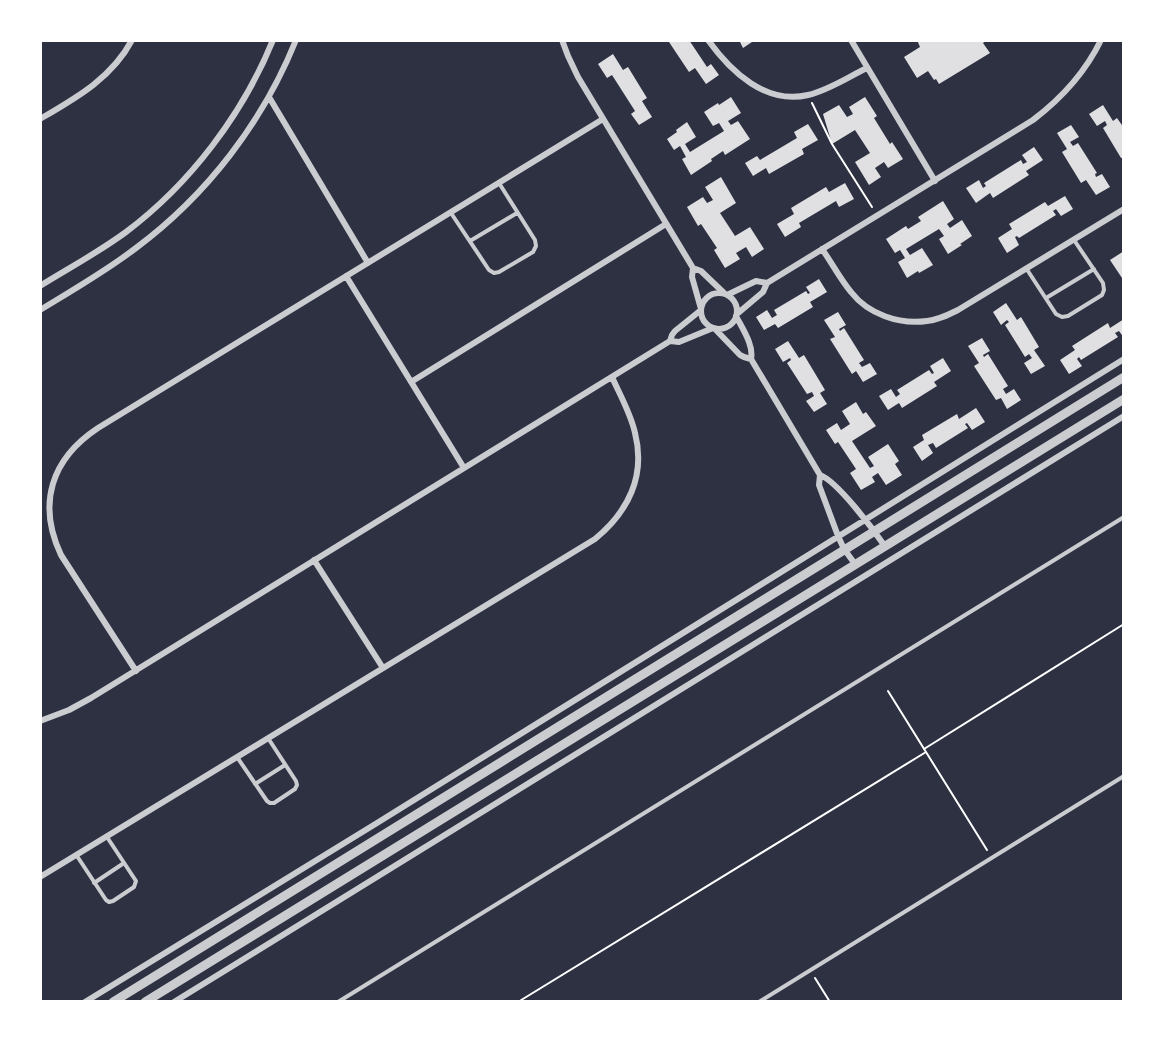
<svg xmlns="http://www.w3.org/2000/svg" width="1164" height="1042" viewBox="0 0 1164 1042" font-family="'PT Serif',serif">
<rect width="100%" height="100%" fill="#2d3142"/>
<path fill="#e0e0e3" d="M671,40h18l18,27 4,-3 8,11 -13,9 -11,-16 -6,4 -20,-30z
M739,40h16l-12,8z
M917,40h70l-4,3 7,10 -51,31 -3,-5 -2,1 -6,-9 -11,7 -13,-21 16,-10z
M613,54l10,16 5,-3 19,31 -5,3 10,16 -13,8 -8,-11 4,-3 -23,-36 -5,3 -9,-14z
M731,97l10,16 -13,8 3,4 7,-4 12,18 -25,16 -2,-4 -12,8 1,2 -21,14 -9,-16 4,-2 -6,-11 -6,4 -7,-11 10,-7 -1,-2 11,-8 9,15 -11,7 5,8 34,-21 -5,-8 -6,3 -9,-14 14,-9 1,2z
M865,97l12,19 -3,2 16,26 2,-2 11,17 -15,9 -4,-6 -9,6 6,9 -12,8 -14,-23 15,-9 -15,-23 -23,14 -9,-30 16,-9 8,12 6,-3 -4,-7z
M1103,105l10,16 4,-3 7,10v29l-3,1 -18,-30 4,-3 -2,-4 -8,5 -8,-12z
M808,124l10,16 -16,9 2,5 -35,20 -3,-6 -13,8 -8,-13 12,-7 3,4 37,-22 -3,-6z
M1071,125l8,12 -9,5 3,4 5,-3 19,30 -2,1 1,3 6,-3 8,13 -14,8 -10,-15 -5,3 -19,-31 5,-3 -10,-16z
M1034,147l9,13 -17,11 3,4 -36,23 -3,-5 -14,10 -10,-15 13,-8 4,8 3,-2 -2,-3 37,-23 2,4 4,-2 -5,-7z
M721,177l15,26 -16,10 15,23 15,-9 14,22 -12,8 -6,-10 -10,6 4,6 -15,9 -11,-18 3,-2 -16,-24 -3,2 -11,-19 16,-10 4,6 6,-3 -8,-13z
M845,183l9,16 -15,8 -3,-6 -37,22 2,4 -16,10 -8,-13 17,-10 -3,-6 35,-21 3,5z
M1065,196l8,13 -12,7 -5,-7 -3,2 3,4 -37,23 -2,-2 -2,1 4,8 -12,8 -9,-15 14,-9 -3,-5 36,-22 3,4z
M943,201l11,18 -7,5 3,4 12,-8 10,16 -12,8 2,1 -14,9 -9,-15 5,-3 -5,-7 -33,20 4,6 12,-7 11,17 -14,8 -1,-2 -11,7 -9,-16 7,-4 -5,-8 -5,3 -9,-14 20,-13 2,3 13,-8 -3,-4z
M1124,251v30l-14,-21z
M819,279l8,13 -17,10 3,5 -35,21 -3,-4 -11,6 -8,-13 11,-7 5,8 5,-3 -3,-5 32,-19 2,3 2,-1 -4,-6z
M1006,303l11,17 4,-3 18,30 -5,3 11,16 -14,8 -7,-11 8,-5 -3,-4 -4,3 -20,-32 4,-3 -2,-2 -6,5 -8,-13z
M838,312l8,13 -7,4 1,2 4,-3 20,32 -5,3 3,4 8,-4 7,11 -14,8 -7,-11 -4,3 -22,-35 5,-2 -11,-17z
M1124,319v19l-5,-7 -4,2 3,4 -37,23 -2,-3 -2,2 5,7 -13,8 -9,-14 15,-10 -3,-4 36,-23 2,5z
M982,338l8,13 -7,4 1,2 4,-3 20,32 -5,3 3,5 8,-5 7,11 -14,9 -6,-11 -5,2 -22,-34 5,-3 -11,-17z
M788,341l11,17 5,-3 21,35 -5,3 7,11 -13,8 -8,-11 8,-5 -2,-4 -5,2 -20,-31 4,-3 -1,-2 -7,4 -8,-13z
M943,358l8,13 -17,11 3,4 -35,22 -3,-5 -11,7 -9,-14 12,-7 5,8 4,-3 -3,-4 32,-20 3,4 2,-1 -4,-7z
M856,402l7,12 3,-2 10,14 -24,15 18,27 4,-2 -6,-9 20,-13 11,17 -4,3 7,11 -16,10 -8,-12 -6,4 3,5 -14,8 -11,-17 6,-4 -18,-27 -3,2 -9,-14 11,-7 4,7 9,-6 -8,-13z
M976,408l9,14 -13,8 -5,-7 -2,1 3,4 -32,20 -3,-5 -5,2 5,8 -11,8 -9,-14 11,-7 -2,-5 35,-21 2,5z"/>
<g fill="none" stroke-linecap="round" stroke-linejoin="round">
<path stroke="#fff" stroke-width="2" d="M812,103l20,41 40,63
M888,691l99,159
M924,749l200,-125
M815,978l15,24
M518,1002l408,-250"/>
<path stroke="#caccd0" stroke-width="4" d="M451,213l38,57 5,3 5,-1 34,-20 3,-6 -1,-6 -36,-57
M470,241l47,-28
M1026,268l30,46 6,3 6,-1 34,-21 2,-5 -1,-7 -29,-43
M1046,298l48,-29
M237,757l30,44 3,2h4l21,-14 2,-4 -1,-4 -28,-43
M255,784l30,-19
M77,856l29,44 3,2 4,-1 21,-14 2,-6 -29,-44
M94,883l30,-20
M338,1002l786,-485
M759,1002l365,-226"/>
<path stroke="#caccd0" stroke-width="6" d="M562,40l6,16 10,21 115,191 -1,9 9,32
M708,40c23,32 58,65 100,55 21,-5 40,-18 59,-27
M851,40l84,141
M269,97l99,166
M40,119c36,-21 72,-41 92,-79
M822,249c10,14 18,30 29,43 17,22 48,33 76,29 11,-1 21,-6 31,-11l166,-101
M693,268l8,3 23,22
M346,276l118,192
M40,286c29,-18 59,-34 86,-54 64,-48 117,-118 147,-192
M701 311a18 18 0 1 1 36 0a18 18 0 1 1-36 0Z
M727,295l29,-14 11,2
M40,310c33,-20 66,-39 96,-62 71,-53 127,-126 160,-208
M737,314l26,-22 4,-9 266,-163c29,-22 52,-47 68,-80
M736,316c6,12 18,29 15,43l69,116c17,6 53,54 64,70
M715,329l25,26 4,2 7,2
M670,341l9,1 34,-14
M411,382l255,-158
M820,475l-1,10 19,51 6,13 11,15
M314,560l69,108
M136,671l-75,-116c-24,-51 -10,-96 37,-127l505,-309
M40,721l29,-11 22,-12 579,-357 2,-6 3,-4 26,-21
M40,877l555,-338c33,-27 51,-63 40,-106 -4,-19 -15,-38 -23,-56
M85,1002l292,-179 747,-464
M174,1002l950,-586"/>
<path stroke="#caccd0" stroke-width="9" d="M113,1002l1011,-625
M145,1002l979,-603"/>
</g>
<rect width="1164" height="1042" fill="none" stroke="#ffffff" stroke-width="84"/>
</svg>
